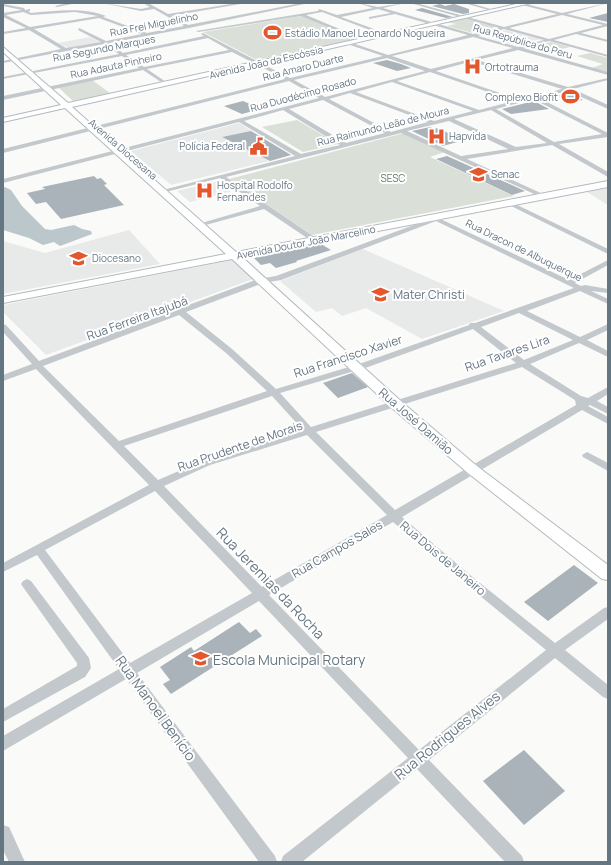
<svg xmlns="http://www.w3.org/2000/svg" width="611" height="865" viewBox="0 0 611 865" font-family="Manrope,sans-serif">
<rect width="100%" height="100%" fill="#fafaf8"/>
<path fill="#e8e9e9" d="M506,30l35,9 -25,7 -35,-11z
M90,37l10,5 -32,6 -10,-5z
M239,123l13,8 -30,6 47,24 -98,24 -40,-34z
M218,181l14,10 -42,11 -13,-11z
M608,188v17l-21,-13z
M129,230l31,34 -157,30v-53l42,12z
M363,249l141,62 -82,28 -56,-31 -24,8 -10,-8 -16,4 -36,-31z
M233,260l20,19 -207,76 -43,-43v-7z"/>
<path fill="#dadfd7" d="M302,16l53,23 -98,21 -54,-28z
M463,18l33,9 -23,6 -26,-7 9,-2 -9,-2z
M551,42l19,5c-14,4 -25,3 -38,-1z
M590,53l18,5v14l-16,-4 11,-4 -26,-8z
M92,80l18,13 -37,8 -15,-14z
M297,120l41,24 -35,8 -41,-25z
M404,133l41,19 -15,5 84,39 -202,39 -83,-56z"/>
<path fill="#bbc7cb" d="M5,187l6,3 11,16 23,23 6,1 23,-5 8,4 9,2 1,3 -32,12 -6,-4 -11,3 -14,-7 -26,-8v-42z"/>
<path fill="#aab3b9" d="M440,4l5,2 9,-2 15,5v4l-6,1 -31,-8z
M422,8l31,9 -7,1 -31,-8z
M608,13v9l-19,-4z
M387,60l14,4 10,4 -14,3 -24,-8z
M570,93l13,7 -14,2 -12,-7z
M243,101l18,8 -19,5 -18,-8z
M534,101l15,8 -38,5 -9,-5z
M430,127l4,2 3,-1 27,12 -21,6 -31,-15z
M251,131l40,24 -21,6 -48,-24z
M447,156l78,35 -13,4 -76,-36z
M94,176l3,3 4,-1 6,6 -3,1 20,20 -63,14 -15,-17 -10,2 -9,-11 18,-4 -3,-2z
M321,244l10,6 -35,11 1,1 -21,6 -6,-5 -9,2 -8,-8z
M352,373l16,14 -30,11 -15,-15z
M574,565l24,18 -50,38 -24,-19z
M239,622l11,11 6,-4 6,7 -91,58 -8,-10 7,-4 -10,-13 31,-20 3,4z
M524,750l41,41 -41,34 -41,-44z"/>
<g fill="none" stroke-linecap="round" stroke-linejoin="round">
<defs>
<path id="secondary" d="M521,3h10l-459,104 164,145 372,-71v6l-366,70 161,146 75,64 130,98v15l-6,-1 -134,-106 -75,-64 -161,-150 -229,44v-6l223,-43 -161,-146 -62,14v-4l58,-13 -58,-53v-5l65,56z"/>
</defs>
<use href="#secondary" stroke="#b3babf" stroke-width="2"/>
<path fill="#c3c8cc" fill-rule="evenodd" d="M68,3h9l-20,4 -2,-1z
M102,3l39,6 9,-2 -7,-4h5l20,11 69,-11h9l-75,13 17,9 113,-22h8l-120,25 -80,15 14,10 81,-17 -3,-2 2,-1 87,45 93,-22 -36,-12 2,-2 39,13 80,-20 -73,-21 -26,5v-2l22,-4 -13,-4 -37,8 44,16 -2,2 -61,-23 -16,3 55,23 -2,2 -58,-24 -103,16 -2,-1 122,-20 1,-2 18,6 36,-7 -15,-5 20,4 27,-4 -22,5 90,26 26,-6 -89,-25h6l88,24 53,-13 -35,-9v-2l40,10 46,-10 -41,11 41,10v2l-27,7 27,7v2l-32,-8 -22,6 54,15v2l-59,-16 -26,7 85,24v3l-90,-25 -41,10 91,27 40,-9v2l-35,9 35,16v4l-40,-18 -29,7 69,35v4l-49,7 49,28v5l-56,-32 -85,14 78,36v2l-2,1 -142,-65 -175,44 90,61v4h-3l-49,-33 -62,17h-4v-2l62,-18 -40,-28 -58,15 -3,-2 136,-35 -56,-34 -236,61v-4l316,-81 -30,-17 -286,72v-4l282,-70 -53,-27 -85,17 19,13 -2,2 -21,-14 -140,30v-4l136,-28 -17,-12 -119,23v-2l116,-23 -15,-10 -101,19v-2l58,-12 -32,-19 -26,4v-2l23,-4 -23,-11v-4l19,-3 -19,-4v-2l21,4 1,2 5,-1v2h-2l3,2c25,-2 52,-6 75,3l-3,1 44,16 37,-7 -30,-17 -13,2zM23,12l8,3 44,-3 23,4 -68,11 -24,-12zM562,15l41,10 -54,14 -40,-11zM99,18l43,16 -36,7 -27,-13 -1,2 23,12 -35,6 -32,-19zM504,29l40,11 -26,7 -40,-11zM473,37l40,11 -82,21 -39,-13zM208,38l21,12 -85,17 -18,-12zM387,58l38,13 -100,26 -31,-17zM473,61v1l89,27 -42,11 -84,-29zM430,72l84,29 -35,9 -82,-29zM392,82l81,29 -39,10 -78,-29zM350,93l78,29 -37,10 -62,-33zM534,99l1,1 67,34 -48,8 -58,-33zM323,100l62,33 -39,10 -57,-34zM283,110l57,35 -39,9 -57,-33zM491,110l56,33 -31,4 -62,-28zM449,121l59,28 -47,7 -54,-25z
M464,3h6l24,7 -2,1z
M507,200l101,49v5l-103,-51v-2z
M432,215l137,65 39,-20v5l-33,18 6,3 4,-1 23,4v4l-17,-2 17,8v5l-28,-13 -53,20 53,26 28,-13v6l-21,10 21,11v6l-29,-14 -49,21 51,32 7,2 20,-11v7l-11,7 11,6v7l-18,-9 -2,1 20,11v7l-26,-14 -180,107 68,58 85,68 49,-35 4,-1v12l-43,31 43,35v14l-5,-2 -48,-39 -126,102 93,96 2,6h-19l-88,-93 -115,93h-21l2,-6 125,-98 -149,-157 -122,72 138,183 2,6h-18l-133,-183 -123,72v-15l116,-67 -82,-114 -34,17v-9l146,-78 -113,-116 -33,12v-6l29,-11 -29,-32v-8l3,1 33,36 219,-82 18,-3 154,-57 -1,-2zM436,221l138,67 -99,35h-5l-1,2 -107,38 -86,26 -44,-40 -46,-37 77,-29 18,-3zM519,313l54,27 -49,20 -43,-33zM179,315l47,38 41,38 -148,50 -76,-75zM473,329l43,34 -205,64 -31,-34 88,-26zM522,367l53,33 1,5 -181,105 -79,-78zM272,396l30,33 -100,32 -44,19 -34,-34zM307,435l80,80 -125,72 -98,-101 46,-21zM155,491l97,102 -122,70 -85,-113zM393,522l69,59 84,69 -127,100 -150,-155z
M587,452l21,11v8l-25,-14 -1,-2z
M27,579l4,2 58,77 2,10 -6,9 -82,45v-13l74,-43v-3l-54,-76 -2,-3 2,-3z
M3,825l6,2 16,35h-16l-6,-12z"/>
<use href="#secondary" fill="#fff" fill-rule="evenodd"/>
</g>
<defs>
<symbol id="stadium-bare" viewBox="-9 -9 18 18"><path d="M0-5a6.5 5 0 1 0 0 10a6.5 5 0 1 0 0-10ZM-3.5-1.8h7v3.6h-7Z" fill="#e4572e" stroke="#fff" stroke-width="2.5" paint-order="stroke"/></symbol>
<symbol id="hospital-bare" viewBox="-9 -9 18 18"><path d="M-5-5h3v3.5h4V-5h3V5h-3V1.5h-4V5h-3Z" fill="#e4572e" stroke="#fff" stroke-width="2.5" paint-order="stroke"/></symbol>
<symbol id="civic-bare" viewBox="-9 -9 18 18"><path d="M-.6-6.5H3V-4.5H.6V-3L4-1V1h2V6H-6V1h2V-1L-.6-3ZM-1.2 2.5V6h2.4V2.5Z" fill="#e4572e" stroke="#fff" stroke-width="2.5" paint-order="stroke"/></symbol>
<symbol id="university-bare" viewBox="-9 -9 18 18"><path d="M0-5L7-2L0 1L-7-2ZM-4 1L0 2.5L4 1V4Q0 6-4 4Z" fill="#e4572e" stroke="#fff" stroke-width="2.5" paint-order="stroke"/></symbol>
<symbol id="school-bare" viewBox="-9 -9 18 18"><path d="M0-5L7-2L0 1L-7-2ZM-4 1L0 2.5L4 1V4Q0 6-4 4Z" fill="#e4572e" stroke="#fff" stroke-width="2.5" paint-order="stroke"/></symbol>
</defs>
<g fill-rule="evenodd">
<use href="#stadium-bare" x="260" y="20" width="25" height="25"/>
<use href="#hospital-bare" x="460" y="54" width="25" height="25"/>
<use href="#stadium-bare" x="558" y="84" width="25" height="25"/>
<use href="#hospital-bare" x="424" y="124" width="25" height="25"/>
<use href="#civic-bare" x="246" y="134" width="25" height="25"/>
<use href="#university-bare" x="466" y="162" width="25" height="25"/>
<use href="#hospital-bare" x="192" y="178" width="25" height="25"/>
<use href="#university-bare" x="66" y="246" width="25" height="25"/>
<use href="#university-bare" x="368" y="282" width="25" height="25"/>
<use href="#school-bare" x="188" y="646" width="25" height="25"/>
</g>
<g text-anchor="middle" dominant-baseline="central" stroke-width="4" stroke-linejoin="round" paint-order="stroke">
<g font-size="10" fill="#657683" stroke="#fff">
<text transform="translate(154 24) rotate(-11)">Rua Frei Miguelinho</text>
<text transform="translate(523 41) rotate(16)">Rua República do Peru</text>
<text transform="translate(104 48) rotate(-11)">Rua Segundo Marques</text>
<text transform="translate(266 62) rotate(-13)">Avenida João da Escóssia</text>
<text transform="translate(116 65) rotate(-12)">Rua Adauta Pinheiro</text>
<text transform="translate(303 67) rotate(-14)">Rua Amaro Duarte</text>
<text transform="translate(303 94) rotate(-15)">Rua Duodécimo Rosado</text>
<text transform="translate(383 126) rotate(-14)">Rua Raimundo Leão de Moura</text>
<text transform="translate(123 149) rotate(41)">Avenida Diocesana</text>
<text transform="translate(306 242) rotate(-11)">Avenida Doutor João Marcelino</text>
<text transform="translate(524 250) rotate(26)">Rua Dracon de Albuquerque</text>
</g>
<g font-size="10" fill="#657683" stroke="#fff" text-anchor="start">
<text x="285" y="33">Estádio Manoel Leonardo Nogueira</text>
<text x="485" y="67">Ortotrauma</text>
<text x="558" y="97" text-anchor="end">Complexo Biofit</text>
<text x="449" y="136">Hapvida</text>
<text x="245" y="146" text-anchor="end">Polícia Federal</text>
<text x="491" y="174">Senac</text>
<text x="217" y="185">Hospital Rodolfo<tspan x="217" dy="12">Fernandes</tspan></text>
<text x="92" y="258">Diocesano</text>
</g>
<g font-size="10" fill="#687a64" stroke="#fff">
<text x="393" y="178">SESC</text>
</g>
<g font-size="12" fill="#657683" stroke="#fff" text-anchor="start">
<text x="393" y="294">Mater Christi</text>
</g>
<g font-size="12" fill="#657683" stroke="#fff">
<text transform="translate(137 318) rotate(-20)">Rua Ferreira Itajubá</text>
<text transform="translate(507 353) rotate(-19)">Rua Tavares Lira</text>
<text transform="translate(348 356) rotate(-18)">Rua Francisco Xavier</text>
<text transform="translate(416 421) rotate(41)">Rua José Damião</text>
<text transform="translate(240 446) rotate(-19)">Rua Prudente de Morais</text>
<text transform="translate(337 549) rotate(-30)">Rua Campos Sales</text>
<text transform="translate(443 558) rotate(40)">Rua Dois de Janeiro</text>
</g>
<g font-size="14" fill="#657683" stroke="#fff">
<text transform="translate(271 583) rotate(46)">Rua Jeremias da Rocha</text>
<text transform="translate(156 708) rotate(54)">Rua Manoel Benício</text>
<text transform="translate(447 735) rotate(-39)">Rua Rodrigues Alves</text>
</g>
<g font-size="14" fill="#657683" stroke="#fff" text-anchor="start">
<text x="213" y="659">Escola Municipal Rotary</text>
</g>
</g>
<rect width="611" height="865" fill="none" stroke="#657683" stroke-width="8"/>
</svg>
